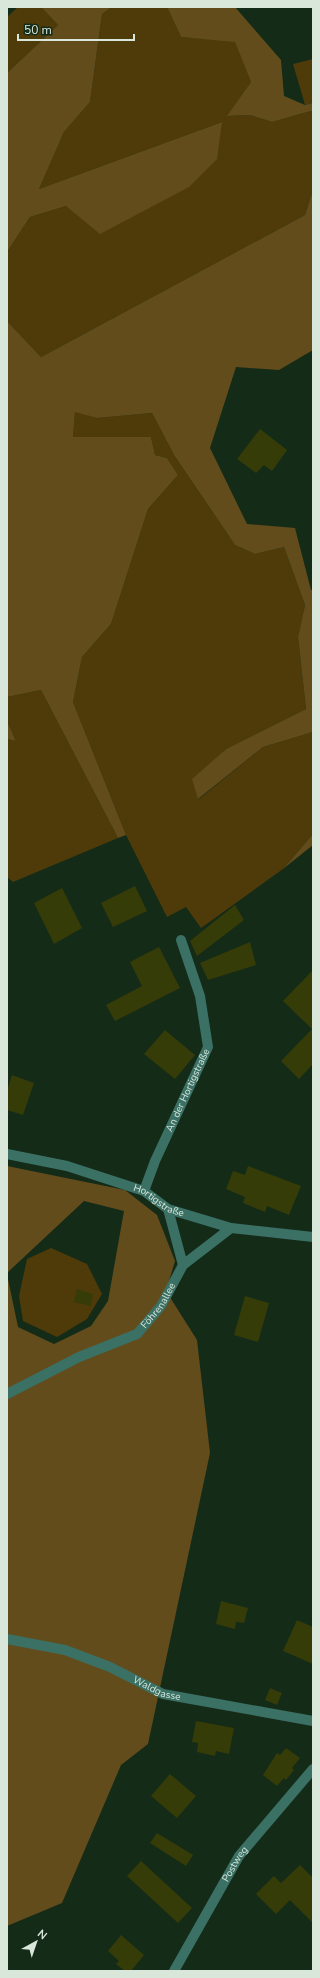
<svg xmlns="http://www.w3.org/2000/svg" width="320" height="1978" viewBox="0 0 320 1978" font-family="'Nunito Sans',sans-serif">
<rect width="100%" height="100%" fill="#142b18"/>
<path fill="#4f3b09" d="M18,7h23l17,18 -51,48v-56z
M112,7h55l14,30 54,4 16,41 -23,34 22,-1 22,7 39,-11 2,2v77l-8,25 -264,142 -34,-36v-69l23,-35 36,-11 156,-84 -183,67 25,-57 26,-30 12,-88z
M313,59v44l-8,2 -12,-41z
M75,411l22,7 55,-5 22,42 61,90 20,9 29,-7 21,58 -7,32 8,72 -80,40 -33,30 6,20 64,-52 50,-15v102l-30,35 -82,59 -15,-21 -19,10 -41,-82 -53,-133 9,-45 29,-33 37,-115 30,-34 -11,-17 -12,-3 -4,-18h-78z
M41,690l77,148 -105,44 -6,-5v-138l9,2 -9,-20v-24z
M51,1248l36,16 15,30 -15,25 -30,18 -34,-16 -4,-25 8,-37z"/>
<path fill="#624c1c" d="M41,7h71l-10,7 -12,88 -26,30 -25,57 183,-67 -5,37 -28,28 -89,47 -34,-28 -36,11 -23,35v-179l51,-48z
M167,7h68l46,53 3,36 21,9 8,-2v10l-2,-2 -39,11 -22,-7 -23,1 24,-34 -16,-40 -54,-5z
M313,190v160l-34,20 -43,-3 -26,81 37,76 48,4 16,62h2v142l-50,15 -65,52 -6,-20 34,-30 80,-40 -8,-72 7,-32 -21,-58 -29,7 -20,-9 -61,-90 -22,-42 -55,5 -22,-6 -2,25h78l4,18 12,3 11,17 -30,34 -37,115 -29,33 -9,45 53,133 -8,3 -77,-148 -34,7v-376l34,36 264,-142z
M7,721l9,20 -9,-2z
M313,834v11l-30,24z
M7,1166l118,24 32,25 18,46 -9,30 31,49 13,113 -62,291 -27,21 -59,138 -55,23v-652l11,53 36,17 37,-18 17,-25 16,-90 -40,-10 -77,72z"/>
<path fill="#363c08" d="M260,429l27,21 -15,21 -8,-6 -8,8 -19,-14z
M135,886l12,25 -34,16 -12,-24z
M62,888l20,40 -28,16 -20,-41z
M235,905l9,15 -47,36 -7,-15z
M250,942l6,23 -48,15 -8,-17z
M159,947l21,41 -65,33 -9,-16 36,-19 -12,-24z
M313,970v94l-14,15 -18,-18 31,-32 -29,-28z
M165,1030l30,25 -20,24 -31,-25z
M12,1075l22,8 -11,32 -16,-5v-19z
M248,1166l53,20 -12,29 -22,-9 -2,6 -22,-9 2,-6 -19,-8 7,-18 12,4z
M77,1289l16,5 -2,12 -17,-4z
M245,1296l24,7 -11,39 -24,-7z
M221,1601l27,7 -4,15 -8,-1 -1,7 -19,-5z
M297,1620l16,7v37l-30,-13z
M270,1688l12,5 -5,12 -12,-5z
M196,1721l38,7 -5,26 -13,-3 -1,5 -18,-4 1,-9 -6,-1z
M286,1748l14,10 -8,10 2,2 -8,10 -2,-2 -7,8 -14,-11 14,-22 3,2z
M170,1774l26,22 -19,22 -26,-22z
M157,1833l36,22 -7,11 -36,-23z
M141,1861l51,47 -14,15 -51,-47z
M300,1865l13,13v45l-23,-23 -14,14 -20,-20 18,-18 7,7z
M121,1935l23,20 -13,16h-6l-9,-7 3,-3 -11,-10z"/>
<g fill="none" stroke-linecap="round" stroke-linejoin="round">
<g stroke="#3b7065" stroke-width="10">
<path id="s1" d="M7,1154l60,12 77,25 24,18 63,19 82,9"/>
<path id="s2" d="M144,1191l11,-30 53,-114 -8,-51 -19,-56"/>
<path d="M168,1209l15,56"/>
<path id="s3" d="M7,1394l72,-37 58,-23 24,-28 22,-41 48,-37"/>
<path id="s4" d="M7,1639l58,11 45,17 53,27 150,27"/>
<path id="s5" d="M174,1971l65,-115 74,-87"/>
</g>
</g>
<g text-anchor="middle" dominant-baseline="central" stroke-width="3" stroke-linejoin="round" paint-order="stroke">
<g font-size="10" fill="#d9e7db" stroke="#142b18">
<text stroke="none"><textPath href="#s2" startOffset="110">An der Hortigstraße</textPath></text>
<text stroke="none"><textPath href="#s1" startOffset="160">Hortigstraße</textPath></text>
<text stroke="none"><textPath href="#s3" startOffset="179">Föhrenallee</textPath></text>
<text stroke="none"><textPath href="#s4" startOffset="159">Waldgasse</textPath></text>
<text stroke="none"><textPath href="#s5" startOffset="123">Postweg</textPath></text>
</g>
</g>
<rect width="320" height="1978" fill="none" stroke="#d9e7db" stroke-width="16"/>
<g transform="translate(36 1942) rotate(40)" stroke="#142b18" stroke-width="3" paint-order="stroke">
<path d="M0-3L7 15L0 10L-7 15Z" fill="#d9e7db"/>
<text y="-6" font-size="11" font-weight="bold" text-anchor="middle" fill="#d9e7db">N</text>
</g>
<path d="M18 34v6h116v-6" fill="none" stroke="#d9e7db" stroke-width="2"/>
<text x="24" y="34" font-size="12" fill="#d9e7db" stroke="#142b18" stroke-width="3" paint-order="stroke">50 m</text>
</svg>
